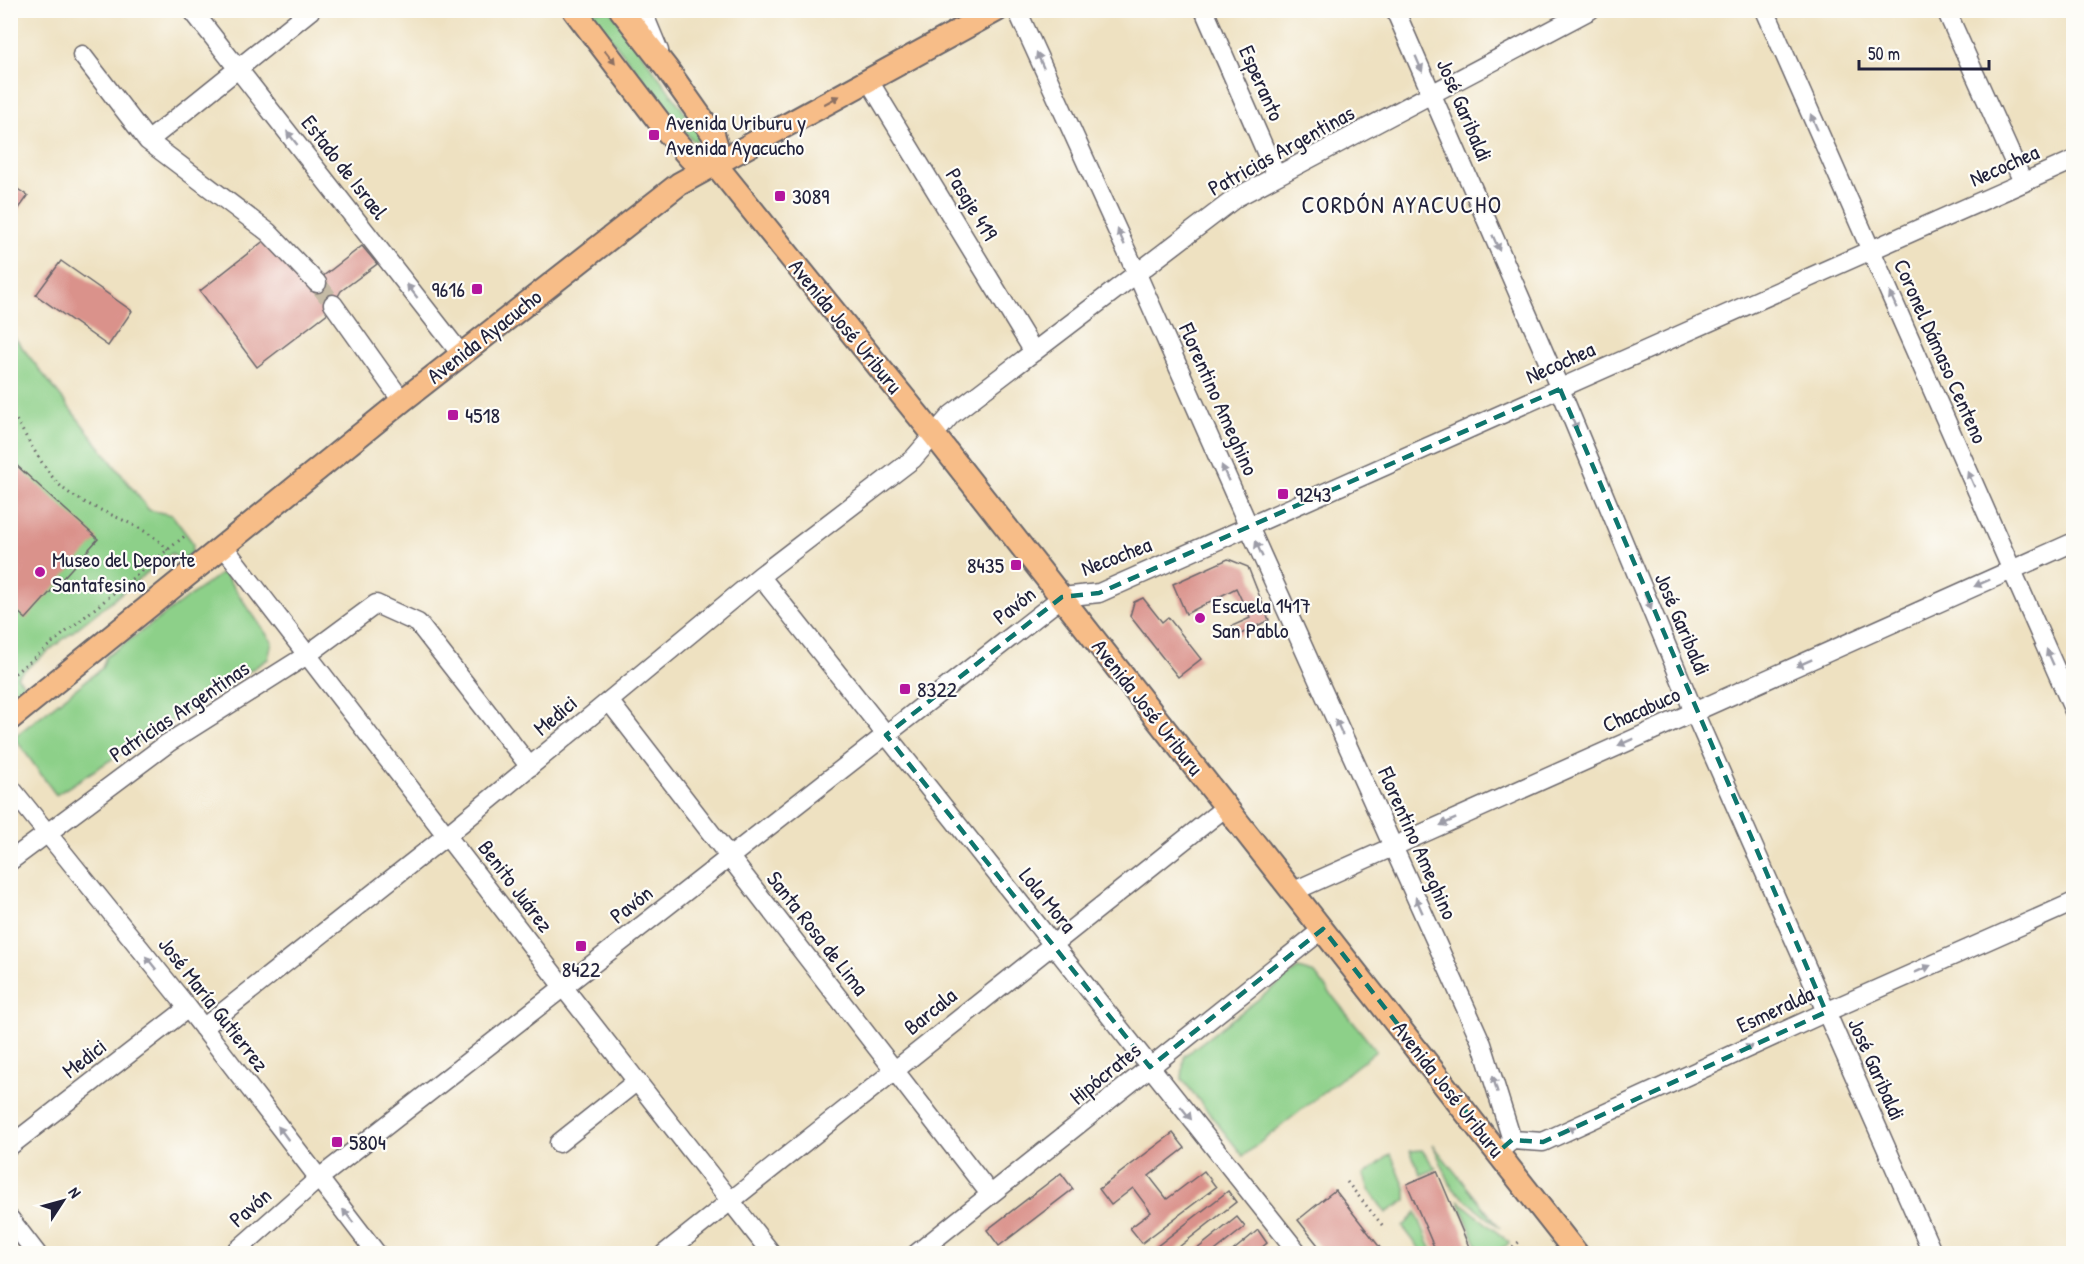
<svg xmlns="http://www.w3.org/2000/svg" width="2084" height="1264" viewBox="0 0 2084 1264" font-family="'Patrick Hand',sans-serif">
<rect width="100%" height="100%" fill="#fdfcf7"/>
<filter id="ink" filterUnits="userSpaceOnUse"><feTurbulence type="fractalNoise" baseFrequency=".0167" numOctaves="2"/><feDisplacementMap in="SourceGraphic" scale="12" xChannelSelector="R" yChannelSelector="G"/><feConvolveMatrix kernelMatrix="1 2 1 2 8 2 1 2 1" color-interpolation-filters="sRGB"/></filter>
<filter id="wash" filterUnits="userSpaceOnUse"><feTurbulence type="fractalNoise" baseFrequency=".008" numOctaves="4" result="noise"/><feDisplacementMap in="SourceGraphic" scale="24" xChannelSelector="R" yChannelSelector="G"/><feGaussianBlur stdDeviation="1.35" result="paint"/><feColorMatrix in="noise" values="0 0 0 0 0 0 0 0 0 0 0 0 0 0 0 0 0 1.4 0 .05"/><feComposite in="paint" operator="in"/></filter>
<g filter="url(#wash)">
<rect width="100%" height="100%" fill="#eee1c1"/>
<path fill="#8dd089" stroke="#587962" stroke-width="1.5" d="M589,11h22l90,124 -2,4 -5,2 -4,-3z
M11,333l138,177 23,5 21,28 -1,10 -12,9 -8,-9 -155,123 9,11 -15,12z
M223,572l49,70 -4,17 -212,136 -42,-58 88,-69 4,-11z
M1298,969l17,5 61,77 -133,105 -61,-77 2,-23z
M1433,1145l67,83 -48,-40z
M1422,1150l14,19 -15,6 -11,-24z
M1391,1154l15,36v10l-20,13 -17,-23 -5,-15z
M1458,1200l52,43 -12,8 -18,2z
M1416,1212l17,41h-10l-20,-26z"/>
<g id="blocks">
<path fill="#da928b" d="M10,184l18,12 -18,25z
M270,236l41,55 11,-14 40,-31 15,18 -36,27 -12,21 -72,55 -57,-76z
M61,261l71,50 -24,35 -72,-51z
M14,463l84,76 -72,80 -16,-14v-139z
M1228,559l20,8 21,53 -32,16 -5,-10 18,-8 -14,-30 -50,26 -13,-30z
M1143,598l19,24 6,-5 33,42 -23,18 -48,-61 4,-14z
M1173,1133l12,15 -36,28 18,23 37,-28 12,16 -74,56 -12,-15 21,-16 -18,-24 -22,17 -12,-16z
M1437,1171l35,83h-35l-30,-70z
M1061,1173l12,16 -74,57 -12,-16z
M1335,1190l50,64h-60l-27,-34z
M1228,1191l8,11 -66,52h-9l-5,-7z
M1237,1217l8,10 -34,27h-20z
M1258,1230l9,13 -13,11h-25z"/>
</g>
</g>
<g filter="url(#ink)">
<use href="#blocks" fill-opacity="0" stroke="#69656a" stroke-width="1.5"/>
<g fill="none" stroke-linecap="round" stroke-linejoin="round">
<path stroke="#c5bba6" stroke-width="18" stroke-dasharray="18 9" stroke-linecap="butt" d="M317,283l16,21"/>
<defs>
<path id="minor" d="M192,10l269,344
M642,10l17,41
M1017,10l120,264 112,253 233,517 30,96
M1204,10l72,165
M1395,10l165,379 134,323 239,542
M1765,10l309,701
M1946,10l77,172
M82,55l66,86 120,91 49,51
M869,81l165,271
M148,141l163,-131
M333,304l69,97
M224,547l340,441 208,266
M760,576l539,678
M609,701l381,493
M10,787l178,221 189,246
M10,861l158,-118 139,-88 69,-51 42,19 112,144
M1294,891l780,-349
M203,1028l244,-193 313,-259 153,-117 38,-44 286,-218 353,-187
M559,1143l78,-62
M10,1146l178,-138
M1503,1148l9,-8 31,2 283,-130 248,-110
M10,1219l27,35
M233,1254l85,-75 744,-582 37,-4 975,-433
M664,1254l563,-448
M916,1254l407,-325"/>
<path id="major" d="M574,10l90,118 26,30 25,6
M621,10l46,59 46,65 3,10 -1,20 219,271 643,819
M10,719l392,-318 277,-217 318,-174"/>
</defs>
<use href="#minor" stroke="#69656a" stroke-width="21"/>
<use href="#major" stroke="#69656a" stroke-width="26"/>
<path stroke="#69656a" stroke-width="3" stroke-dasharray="1.5 4.5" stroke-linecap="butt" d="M10,410c15,23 35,64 55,80 30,23 79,32 103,60
M10,677l176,-142
M1347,1182l36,44
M1503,1254l16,-12"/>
<use href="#minor" stroke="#fff" stroke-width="18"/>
<use href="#major" stroke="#f7bd88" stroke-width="22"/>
</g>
<defs><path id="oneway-solid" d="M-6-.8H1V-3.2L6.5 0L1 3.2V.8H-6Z" transform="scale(1.5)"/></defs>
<g fill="#8c7062">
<use href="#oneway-solid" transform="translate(610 57) rotate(52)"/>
<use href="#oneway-solid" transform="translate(832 100) rotate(-28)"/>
</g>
<g fill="#9c9ca7">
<use href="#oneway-solid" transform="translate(1040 60) rotate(-114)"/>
<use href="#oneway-solid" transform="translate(1419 64) rotate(67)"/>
<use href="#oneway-solid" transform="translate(1814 122) rotate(-114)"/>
<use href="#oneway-solid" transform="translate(292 138) rotate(-128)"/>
<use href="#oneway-solid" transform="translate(1121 237) rotate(-114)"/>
<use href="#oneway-solid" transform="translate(1496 243) rotate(66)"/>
<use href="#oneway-solid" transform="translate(412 291) rotate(-128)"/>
<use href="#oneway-solid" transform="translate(1893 300) rotate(-114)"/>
<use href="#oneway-solid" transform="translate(1574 422) rotate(67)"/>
<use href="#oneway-solid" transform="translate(1225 473) rotate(-114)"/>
<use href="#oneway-solid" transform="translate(1971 479) rotate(-114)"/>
<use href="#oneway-solid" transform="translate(1259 549) rotate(-114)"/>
<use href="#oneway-solid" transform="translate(1982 583) rotate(156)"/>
<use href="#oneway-solid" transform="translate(1648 602) rotate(67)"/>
<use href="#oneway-solid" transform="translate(2050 657) rotate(-114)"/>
<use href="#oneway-solid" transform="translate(1804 663) rotate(156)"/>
<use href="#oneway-solid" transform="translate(1339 727) rotate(-114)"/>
<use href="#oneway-solid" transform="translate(1626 742) rotate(156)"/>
<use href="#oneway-solid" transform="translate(1448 822) rotate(156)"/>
<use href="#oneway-solid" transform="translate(1419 905) rotate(-114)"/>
<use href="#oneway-solid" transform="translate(151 963) rotate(-129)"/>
<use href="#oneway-solid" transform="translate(1923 969) rotate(-24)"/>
<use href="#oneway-solid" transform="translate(1745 1049) rotate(-25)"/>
<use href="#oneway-solid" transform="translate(1495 1084) rotate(-107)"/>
<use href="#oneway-solid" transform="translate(1186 1113) rotate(51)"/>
<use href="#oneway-solid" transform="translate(1568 1130) rotate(-25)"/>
<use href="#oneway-solid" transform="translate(283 1133) rotate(-127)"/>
<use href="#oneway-solid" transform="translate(348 1216) rotate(-128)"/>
</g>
</g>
<path fill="none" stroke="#0f766e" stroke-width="4.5" stroke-dasharray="12 8" stroke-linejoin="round" d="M1560,389l266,623 -283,130 -31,-2 -14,12 -175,-223 -173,138 -264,-332 176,-138 37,-4z"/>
<g fill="#b5179e" stroke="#fdfcf7" stroke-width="2">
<rect x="648" y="129" width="12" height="12" rx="3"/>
<rect x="774" y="190" width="12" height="12" rx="3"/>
<rect x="471" y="283" width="12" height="12" rx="3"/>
<rect x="447" y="409" width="12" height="12" rx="3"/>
<rect x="1277" y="488" width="12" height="12" rx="3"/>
<rect x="1010" y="559" width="12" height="12" rx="3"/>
<circle cx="40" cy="572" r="6"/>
<circle cx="1200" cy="618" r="6"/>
<rect x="899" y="683" width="12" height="12" rx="3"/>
<rect x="575" y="940" width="12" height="12" rx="3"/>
<rect x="331" y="1136" width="12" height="12" rx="3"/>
</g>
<g text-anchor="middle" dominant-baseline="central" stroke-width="4.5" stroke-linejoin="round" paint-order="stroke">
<g font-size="22" fill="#22223b" stroke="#fdfcf7">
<text transform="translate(1262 83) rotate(66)">Esperanto</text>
<text transform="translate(1465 110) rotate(67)">José Garibaldi</text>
<text transform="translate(1281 150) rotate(-29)">Patricias Argentinas</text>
<text transform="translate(2004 165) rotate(-24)">Necochea</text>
<text transform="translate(345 167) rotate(52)">Estado de Israel</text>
<text transform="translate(972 204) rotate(59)">Pasaje 419</text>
<text transform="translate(846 326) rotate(51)">Avenida José Uriburu</text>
<text transform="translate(484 336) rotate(-38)">Avenida Ayacucho</text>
<text transform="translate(1941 351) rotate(66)">Coronel Dámaso Centeno</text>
<text transform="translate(1560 362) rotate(-24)">Necochea</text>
<text transform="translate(1219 399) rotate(66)">Florentino Ameghino</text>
<text transform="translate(1116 556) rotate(-21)">Necochea</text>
<text transform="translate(1014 605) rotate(-38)">Pavón</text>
<text transform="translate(1683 624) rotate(67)">José Garibaldi</text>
<text transform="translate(1148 707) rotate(52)">Avenida José Uriburu</text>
<text transform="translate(1641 709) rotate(-24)">Chacabuco</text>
<text transform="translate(179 711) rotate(-34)">Patricias Argentinas</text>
<text transform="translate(555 715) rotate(-40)">Medici</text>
<text transform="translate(1418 843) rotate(66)">Florentino Ameghino</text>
<text transform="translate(516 886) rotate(53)">Benito Juárez</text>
<text transform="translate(1048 900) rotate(51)">Lola Mora</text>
<text transform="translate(631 904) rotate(-38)">Pavón</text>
<text transform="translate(818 933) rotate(52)">Santa Rosa de Lima</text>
<text transform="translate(214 1004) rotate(52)">José María Gutierrez</text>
<text transform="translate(1775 1009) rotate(-25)">Esmeralda</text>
<text transform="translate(930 1011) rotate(-39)">Barcala</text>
<text transform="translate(84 1058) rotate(-38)">Medici</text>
<text transform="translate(1877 1069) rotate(66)">José Garibaldi</text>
<text transform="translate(1105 1073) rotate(-39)">Hipócrates</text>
<text transform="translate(1449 1089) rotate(52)">Avenida José Uriburu</text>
<text transform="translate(250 1207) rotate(-41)">Pavón</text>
</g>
<g font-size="22" fill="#22223b" stroke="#fdfcf7" text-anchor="start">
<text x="666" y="122">Avenida Uriburu y<tspan x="666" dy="25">Avenida Ayacucho</tspan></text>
<text x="792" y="196">3089</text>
<text x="465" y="289" text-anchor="end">9616</text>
<text x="465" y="415">4518</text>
<text x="1295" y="494">9243</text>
<text x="52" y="559">Museo del Deporte<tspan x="52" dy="25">Santafesino</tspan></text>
<text x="1004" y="565" text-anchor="end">8435</text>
<text x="1212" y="605">Escuela 1417<tspan x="1212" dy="25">San Pablo</tspan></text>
<text x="917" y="689">8322</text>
<text x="581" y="969" text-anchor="middle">8422</text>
<text x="349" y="1142">5804</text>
</g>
<g font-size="24" letter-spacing="1.5" fill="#22223b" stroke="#fdfcf7">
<text x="1402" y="204">CORDÓN AYACUCHO</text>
</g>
</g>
<rect width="2084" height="1264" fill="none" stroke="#fdfcf7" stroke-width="36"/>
<g transform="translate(63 1201) rotate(54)" stroke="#fdfcf7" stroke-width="4.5" paint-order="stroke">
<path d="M0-4.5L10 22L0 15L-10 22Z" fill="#22223b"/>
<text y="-9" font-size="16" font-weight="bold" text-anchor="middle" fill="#22223b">N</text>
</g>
<path d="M1859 60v9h130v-9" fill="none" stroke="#22223b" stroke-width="3"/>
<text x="1868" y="60" font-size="18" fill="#22223b" stroke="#fdfcf7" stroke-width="4.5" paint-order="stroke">50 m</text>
</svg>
